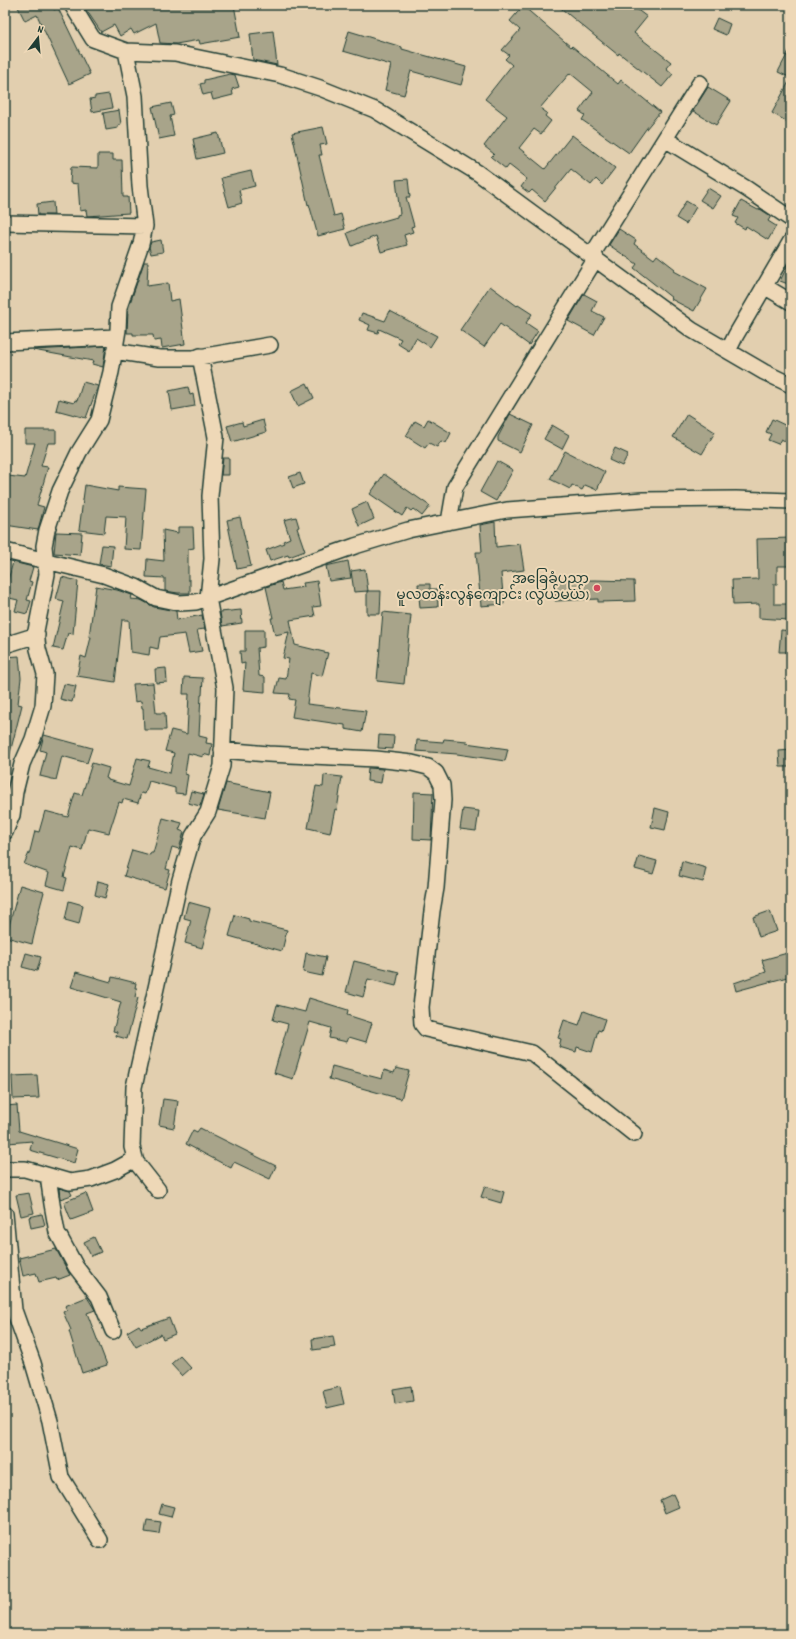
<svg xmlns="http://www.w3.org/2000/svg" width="796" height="1639" viewBox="0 0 796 1639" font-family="Dekko,'Noto Sans Myanmar',sans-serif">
<rect width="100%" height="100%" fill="#e2cfaf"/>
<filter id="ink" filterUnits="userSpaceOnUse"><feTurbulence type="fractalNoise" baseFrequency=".025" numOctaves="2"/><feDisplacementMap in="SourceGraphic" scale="8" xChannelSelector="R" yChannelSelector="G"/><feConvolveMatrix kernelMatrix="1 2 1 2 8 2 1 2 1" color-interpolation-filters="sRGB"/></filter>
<g filter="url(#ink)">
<path fill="#a8a48a" stroke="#1f3d34" d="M17,5h40l-4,2 1,3 4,-2 32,66 -21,10 -32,-69 -12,6z
M83,5h151l6,32 -40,7 -1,-4 -23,4 -16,-1 -4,-20 -22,11 -3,-5 -11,7 -6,-11 -13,7z
M557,5h74l16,12 -13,16 37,29 -5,6 7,6 -11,13 -43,-34 -1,2z
M523,6l48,41 1,-1 46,38 3,-4 39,32 -14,17 -17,24 -47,-33 3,-5 -6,-4 14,-19 -23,-19 -30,35 7,5 -2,3 6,5 -10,13 -7,-5 -15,19 26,21 27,-34 43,33 -13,17 -6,-6 -5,6 -20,-16 -26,32 -13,-11 -3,3 -8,-6 6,-8 -18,-14 -3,4 -15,-12 3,-3 -10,-8 23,-30 -22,-17 27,-34 -7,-6 4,-4 -7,-5 18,-20 -10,-9z
M717,18l13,6 -4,11 -14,-6z
M273,31l4,34 -24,-5 -3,-26z
M349,31l53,16v2l64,18 -5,18 -50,-14 -7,24 -19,-5 6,-25 -48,-14z
M791,47v77l-19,-11 19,-35 -13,-6z
M230,74l5,1 4,12 -7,2 1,6 -20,5 -2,-7 -8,2 -3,-11 4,-1v-3z
M708,87l23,14 -15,24 -23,-14z
M109,94l3,14 -20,4 -2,-13 5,-1v-2z
M171,103l3,12 -4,1 4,20 -15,3 -7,-32z
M119,110l2,14 -3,1v3l-12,2 -3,-17z
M323,127l4,17 -7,1 2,10h-3l15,61 7,-2 4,15 -27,7 -9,-32 -1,1 -16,-72z
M218,133l5,20 -26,6 -4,-20z
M98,154h15v6h9l1,37h5l1,16 -42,3 -1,-6 -6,1 -2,-27 -8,-1 1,-16 27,1z
M251,171l4,15 -16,4 3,13 -13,4 -8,-29z
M408,179l2,18h-4l8,29 -3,1 2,5 -9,3 3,10 -26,7 -5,-16 -24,10 -5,-13 15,-6 35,-10v-2l3,-1 -4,-34z
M708,188l13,8 -8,12 -13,-8z
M686,201l10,6 -10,17 -10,-6z
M741,201l17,9 2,-1 11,7 -3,5 8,5 -8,14 -22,-14 -1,3 -10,-6 3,-5 -5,-2z
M53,202l1,13h-16l-1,-11z
M619,229l17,11 -2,4 20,15 3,-4 18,14 -1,2 33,18 -13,22 -23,-12 1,-1 -38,-30 3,-4 -28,-19z
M161,240l2,12 -12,2 -2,-7 2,-5z
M791,259v26l-11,-4z
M144,262h4l-1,24 21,-3 2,18 9,-2 6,45 -23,4 -1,-8 -7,1 -1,-6h-20v-2h-6l1,-24z
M490,286l27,20 1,-1 14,9 -6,9 12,8 -9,14 -29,-21 -16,23 -24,-17z
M584,294l13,7 -5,10 12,6 -10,18 -26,-14z
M390,311l47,25 -7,11 -14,-9 -7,13 -11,-7 3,-5 -22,-10 -1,4 -10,-3 2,-5 -11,-5 3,-7 23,8z
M106,346l-3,21 -11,-3 1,-3 -60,-11z
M83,382l15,4 -12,32 -30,-8 3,-11 15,4 1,-3 2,1z
M307,383l7,15 -16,8 -7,-15z
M188,387l2,8 3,-1 2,12 -23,4 -3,-19z
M510,414l23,11 -13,27 -22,-11v-4z
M687,414l28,18 -13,22 -29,-17z
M428,419l23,14 -5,10 -5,-2 -4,6 -8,-4 -4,5 -19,-12 9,-15 9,5z
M772,419l19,9 -6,13 -4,-2 -3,5 -10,-4 3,-6 -5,-2z
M263,420l3,12 -34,10 -5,-16 15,-4 1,4z
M552,425l17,10 -7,14 -18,-10z
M25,430h31v13h-8l-7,23 7,1 -11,38 7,2 -6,23 -33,-5v-31l3,-18 17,2 10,-35h-10z
M615,448l13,6 -6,12 -13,-6z
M565,451l40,21 -8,18 -12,-5 -3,5 -10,-5 -2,4 -20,-10z
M223,458h6v17h-8z
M497,461l16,9 -17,31 -16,-9z
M300,473l4,11 -11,4 -4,-11z
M384,474l46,32 -8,10 -9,-7 -2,2 -4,-3 -5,8 -32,-22z
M85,485l33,6v-4l28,2 -5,61 -17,-1 2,-32 -20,-1 -2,17 -25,-3z
M367,502l7,17 -15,7 -7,-17z
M240,517l11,49 -14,3 -10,-49z
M296,517l3,10 -2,1 8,23 -16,6 -1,-2 -18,6 -4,-11 18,-7 -1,-2 7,-3 -6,-18z
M495,522l1,25 24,-3 4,26 -23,3 3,31 -23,2 -5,-54h6l-2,-27z
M178,527h15l1,21 -6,1v31h2v13h-12l-13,-2v-13l-19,-1 1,-18 17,2 -1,-31 15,3z
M56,532l26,1 -2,22 -26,-2z
M791,538v28h-14v18h-3v20h15v16l-30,-2v-14l-26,1 -1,-25 26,-1 -1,-40z
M102,545l11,1 -2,20 -12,-2z
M348,561l3,17 -22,3 -3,-15z
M13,562l20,5 -4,14 3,1 -5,18 4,1 -4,13 -12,-3 3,-11 -13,-3v-6z
M365,569l3,22 -14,1 -3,-21z
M62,577l16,4 -5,53 -5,-1 -5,17 -10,-2 11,-47 -8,-2z
M595,580l39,1 1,20 -37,1v-3l-43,2 -1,-20z
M317,581l4,25 -8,1 2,9 -25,4 5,25 33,8 -6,23 -11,-3 -4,31 59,7 -4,21 -17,-3v-4l-53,-8 3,-17 -6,-1 1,-5 -15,-1 4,-15 7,1 3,-20 -6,-1 6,-26 -14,3 -4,-17h2l-7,-31 15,-5 2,8 21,-3 -1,-4z
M418,584h12v5h7l1,18 -18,1z
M96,586l21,4 15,5 -1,4 10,1 13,7 22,4 1,9 25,-5 3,14 -8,1 5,21 -13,2 -4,-19 -25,3 -2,12 -8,-2 -1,8 -18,-3 -2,-32h-7l-7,62 -38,-6 4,-20 5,2 5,-21h-2z
M367,591h14l-1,23h-13z
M241,610l1,13 -20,3 -2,-14z
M383,612l28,3 -7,69 -27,-3z
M245,630h19v17l-7,1 2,28 6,1v15l-22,-2 2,-27 -4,1 -1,-13h5z
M781,630l10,1v21h-12z
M19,656l2,22 -3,26 4,1 -13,52 -4,-1v-43l2,-34h-2v-22z
M166,668l1,14 -11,1 -1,-14z
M184,677l19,1 -1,17h-1l-2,41 8,2 -1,5 6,1 -2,12 -7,-2v3l-15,-4 -3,21 3,1 -3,19 -10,-1v-5l-26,-7 -4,13 -4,-1 -3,10 -15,-4 -1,4 -3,-1 -10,31 -21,-5 -6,22 -10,-3 -8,30 3,1 -3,12 -18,-5 3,-12 -25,-9 6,-13 5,-20 4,1 6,-21 23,6 7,-24 7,2 10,-32 17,5 -3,10 2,1v1l21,6 8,-28 13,3 -2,6 22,6 4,-20 -9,-2 6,-21 16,4 2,-40h-6z
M153,683l3,30h9l1,17h-22l-1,-22h-1l-1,-7 -6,1 -2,-18z
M64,684l12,2 -4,16 -12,-3z
M44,735l48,13 -5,15 -25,-7 -6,24 -16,-4 6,-24 -6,-2z
M379,735l15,1 -1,13 -15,-1z
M444,739l23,2 -1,2 42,6 -3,12 -48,-7 -41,-3 1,-11 26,2z
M791,750v17h-11l-1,-16z
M368,768l15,1 -2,14 -14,-2z
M324,775l18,2 -5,33 -2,-1 -5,24 -22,-5 8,-42 7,1z
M226,783l44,9 -5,26 -47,-8z
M191,791l13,3 -4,12 -12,-3z
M414,792l19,1 -2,47 -18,-1z
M655,808l14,4 -4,18 -14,-3z
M463,809l16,2 -3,20 -16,-2z
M163,818l19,5 -3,7 5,2 -5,17 -7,-2 -6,22 4,1 -5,18 -41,-12 8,-26 18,5v-2h3z
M639,856l18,5 -4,13 -18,-5z
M682,861l24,7 -3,14 -24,-6z
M98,881l11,3 -4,14 -10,-3z
M20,885l24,7 -7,26h1l-6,26 -26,-7z
M69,901l14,4 -4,19 -14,-4z
M188,902l22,6 -5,21 2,1 -5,18 -17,-5 6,-23 -7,-2z
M770,911l7,20 -18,6 -6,-20z
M235,915l14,4v2l38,9 -5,21 -53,-15z
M791,952v24l-55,15 -2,-8 32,-11 -4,-12z
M26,953l15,4 -4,14 -15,-4z
M306,953l20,4 -4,19 -19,-4z
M354,961l45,11 -3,14 -28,-7 -5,18 -17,-5z
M76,972l35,10 1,-5 24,6 -1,5h2l-2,9 3,1 -11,41 -11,-3 1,-4 -4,-1 8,-29 -50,-15z
M309,998l39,12 -1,5 25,8 -6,19 -17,-5 -2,5 -18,-4 2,-10 -21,-6 -17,57 -19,-6 14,-49 -15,-4 4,-15 28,7z
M584,1011l21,8 -4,12 -3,-1 -6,22 -15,-5 -1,5 -17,-5 2,-8 -3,-1 6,-18 15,5z
M332,1066l50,13 2,-9 10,3 2,-5 13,3 -8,28 -72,-20z
M37,1075l2,23 -26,1 -1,-23z
M163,1099l15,2 -4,27 -15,-3z
M17,1105l2,26 59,18 -4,14 -44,-13 2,-9 -24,2 -2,-37z
M200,1128l76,38 -6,13 -36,-17 -3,6 -45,-24 7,-14 4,2z
M485,1186l19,6 -3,11 -20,-6z
M59,1188l11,3 2,4 -12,4z
M29,1193l5,20 -13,3 -5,-21z
M86,1193l7,19 -22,8 -7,-18z
M42,1214l3,11 -14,3 -2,-11z
M94,1237l7,15 -10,4 -7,-14z
M56,1249l14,26 -13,5 -1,-2 -17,4 -3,-9 -13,3 -4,-18z
M87,1297l8,13 -8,3 20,52 -25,8 -13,-42 2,-1 -8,-18 4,-2 -2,-4z
M169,1318l6,16 -12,5 -2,-5 -25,13 -9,-15 12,-7 2,3z
M333,1336l2,11 -22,3 -1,-11z
M180,1356l11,12 -9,8 -11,-12z
M411,1386l2,15 -18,3 -2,-15z
M340,1387l4,17 -17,4 -4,-17z
M673,1494l6,13 -14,6 -5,-13z
M162,1504l12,3 -3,10 -12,-3z
M147,1520l14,2 -2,12 -14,-2z"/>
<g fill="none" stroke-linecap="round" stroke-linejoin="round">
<defs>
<path id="street" d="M72,5l21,34 33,12 49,2 105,22 40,13 55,22 103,63 214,157 72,42 27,13
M665,139l82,50 44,30
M5,223l140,3
M592,255l108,-172
M764,286l27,16
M5,342l111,-5
M114,351l45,7h34l77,-13
M728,351l8,-16 55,-94
M449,522l6,-35 141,-229
M5,551l99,24 32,12 20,11 24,5 16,-1 159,-56 53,-16 99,-20 136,-10 93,-1 55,2
M5,645l32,-10
M222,750l46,4 108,5 36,4 16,4 8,6 6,12 1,15 -7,88 -4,23 -11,96 1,17 4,5 106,24 102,81
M5,832l7,-17 3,-23 7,-28 11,-25 10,-33 2,-32 -7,-25 -2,-18 11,-57 -3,-28 3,-16 13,-39 19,-39 20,-32 12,-48 7,-42 1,-23 22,-63 4,-18 -5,-40 -5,-90 -9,-45
M5,1169h20l45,13 21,-3 24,-9 20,-11
M48,1176l4,28 5,28 19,35 23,30 14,34
M158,1190l-22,-28 -4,-15 2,-60 46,-207 13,-44 15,-24 14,-46 3,-78 -17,-90 4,-39 -2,-63 6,-59 -16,-81
M5,1214l9,96 19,53 17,58 11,56 39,63"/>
</defs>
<use href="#street" stroke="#1f3d34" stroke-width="18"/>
<use href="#street" stroke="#eed8b7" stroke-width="15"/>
</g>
</g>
<circle fill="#d1495b" stroke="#eed8b7" stroke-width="1.5" cx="597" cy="588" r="4"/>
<g text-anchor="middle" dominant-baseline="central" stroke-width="4" stroke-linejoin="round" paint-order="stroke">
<g font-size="14" fill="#1f3d34" stroke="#eed8b7" text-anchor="end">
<text x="589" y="580">အခြေခံပညာ<tspan x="589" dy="16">မူလတန်းလွန်ကျောင်း (လွယ်မယ်)</tspan></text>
</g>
</g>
<rect width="796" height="1639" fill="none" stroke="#eed8b7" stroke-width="20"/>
<rect x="10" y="10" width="776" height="1619" fill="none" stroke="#1f3d34" stroke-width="1.5" filter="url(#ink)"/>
<g transform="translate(38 38) rotate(16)" stroke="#eed8b7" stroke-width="3" paint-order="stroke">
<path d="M0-3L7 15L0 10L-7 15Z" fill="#1f3d34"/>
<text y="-6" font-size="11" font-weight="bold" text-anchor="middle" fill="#1f3d34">N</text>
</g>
</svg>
